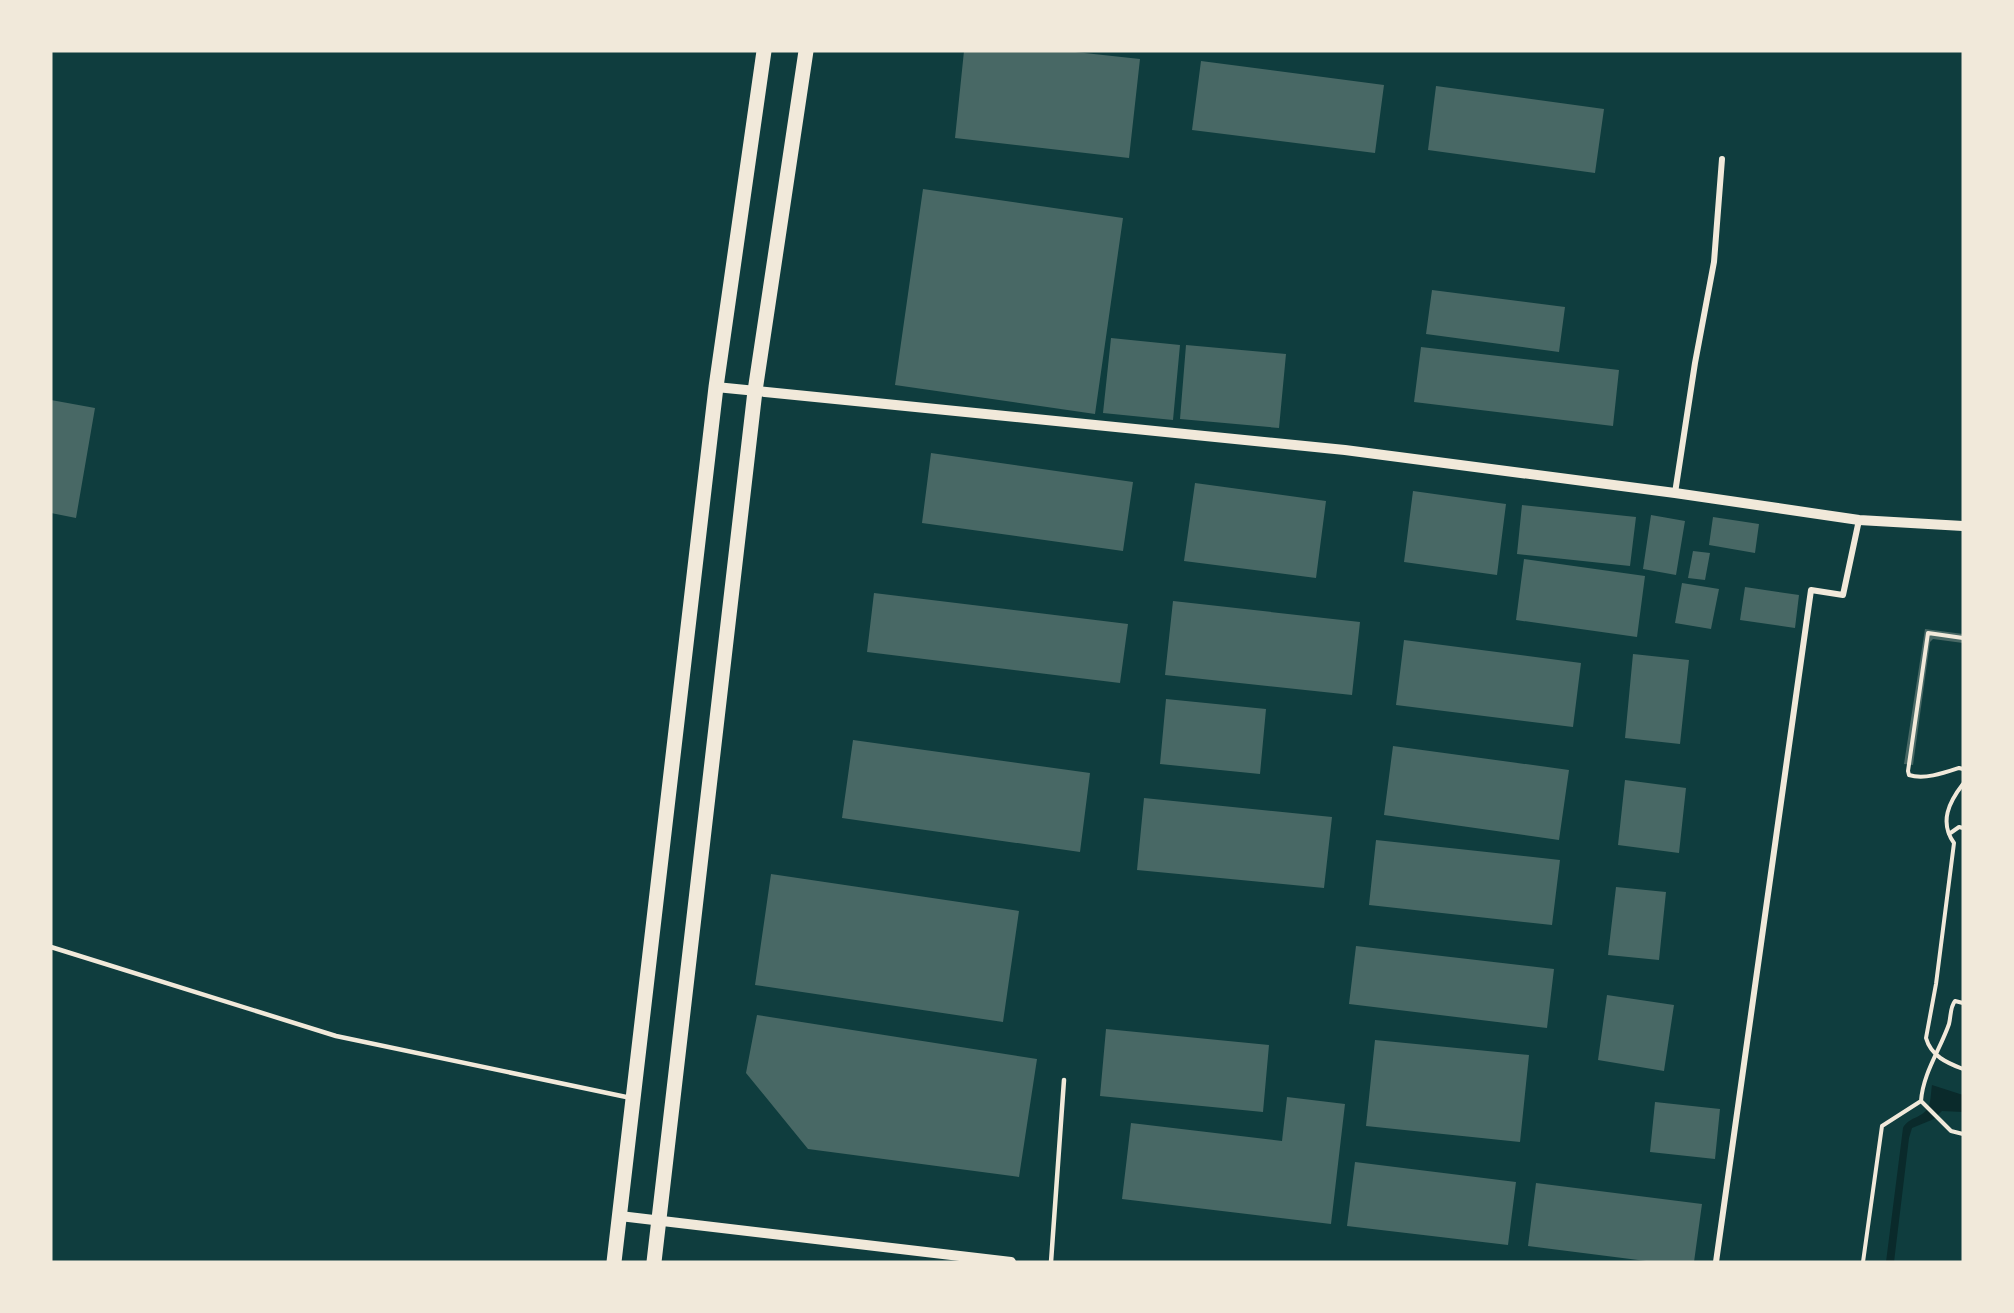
<svg xmlns="http://www.w3.org/2000/svg" width="2014" height="1313" viewBox="0 0 2014 1313" font-family="'DejaVu Sans',sans-serif">
<rect width="100%" height="100%" fill="#0f3d3e"/>
<path fill="#0a2a2b" d="M1932,1085l31,10v17l-21,-1 -8,8 -22,9 -3,10 -15,124h-8l17,-134c5,-11 21,-10 26,-22 2,-6 2,-15 3,-21z"/>
<path fill="#486865" d="M964,51h102l74,8 -11,99 -174,-20z
M1201,61l183,24 -9,68 -183,-23z
M1436,86l168,23 -9,64 -167,-23z
M923,189l200,29 -28,196 -200,-29z
M1432,290l133,17 -6,45 -133,-18z
M1111,338l69,7 -7,75 -70,-7z
M1186,345l100,9 -7,74 -99,-9z
M1421,347l198,23 -6,56 -199,-24z
M51,400l44,8 -19,110 -25,-5z
M931,453l202,29 -10,69 -201,-28z
M1195,483l131,18 -10,77 -132,-17z
M1413,491l93,13 -9,71 -93,-13z
M1522,505l114,12 -6,49 -113,-12z
M1651,515l34,6 -9,54 -33,-6z
M1713,517l46,7 -4,29 -46,-8z
M1693,551l17,2 -5,27 -17,-2z
M1524,559l121,17 -8,61 -121,-17z
M1682,583l37,6 -8,40 -36,-6z
M1745,587l54,8 -4,33 -55,-8z
M874,593l254,31 -8,59 -253,-31z
M1173,601l187,21 -8,73 -187,-20z
M1925,629l38,5v9l-30,-4 -3,3 -17,123 -9,-1z
M1404,640l177,23 -8,64 -177,-22z
M1633,654l56,6 -9,84 -55,-6z
M1166,699l100,10 -6,65 -100,-10z
M853,740l237,33 -10,79 -238,-34z
M1393,746l176,24 -10,70 -175,-25z
M1625,780l61,8 -7,65 -61,-8z
M1144,798l188,19 -8,71 -187,-18z
M1376,840l184,20 -8,65 -183,-20z
M771,874l248,37 -16,111 -248,-37z
M1616,887l50,5 -7,68 -51,-5z
M1356,946l198,23 -7,59 -198,-24z
M1607,995l67,10 -10,66 -66,-11z
M757,1015l280,44 -18,118 -211,-28 -62,-76z
M1106,1029l163,16 -6,67 -163,-16z
M1375,1040l154,15 -9,87 -154,-16z
M1287,1097l58,7 -14,120 -209,-25 9,-76 151,18z
M1655,1102l65,7 -5,50 -65,-7z
M1355,1162l161,20 -8,63 -161,-19z
M1536,1183l166,21 -8,58h-40l-126,-16z"/>
<g fill="none" stroke-linecap="round" stroke-linejoin="round">
<path stroke="#f1e9da" stroke-width="4" d="M1963,638l-35,-5 -20,138 1,4c15,5 35,-2 50,-7l4,1
M1963,784c-14,18 -24,38 -9,59l-18,141 -10,54c5,18 21,25 37,31
M1949,834l10,-7 4,1
M1963,1003l-8,-2c-5,6 -4,15 -6,23 -9,26 -26,49 -28,77l30,30 12,3
M1863,1262l19,-136 39,-25"/>
<path stroke="#f1e9da" stroke-width="4.5" d="M51,947l285,89 295,62
M1051,1262l13,-182"/>
<path stroke="#f1e9da" stroke-width="6" d="M1675,493l20,-130 19,-101 8,-103
M1716,1262l95,-672 32,5 16,-75"/>
<path stroke="#f1e9da" stroke-width="10" d="M716,387l629,63 330,43 184,27 104,6
M620,1216l391,46"/>
<path stroke="#f1e9da" stroke-width="15" d="M614,1262l102,-875 48,-336
M654,1262l101,-871 51,-340"/>
</g>
<rect width="2014" height="1313" fill="none" stroke="#f1e9da" stroke-width="105"/>
</svg>
